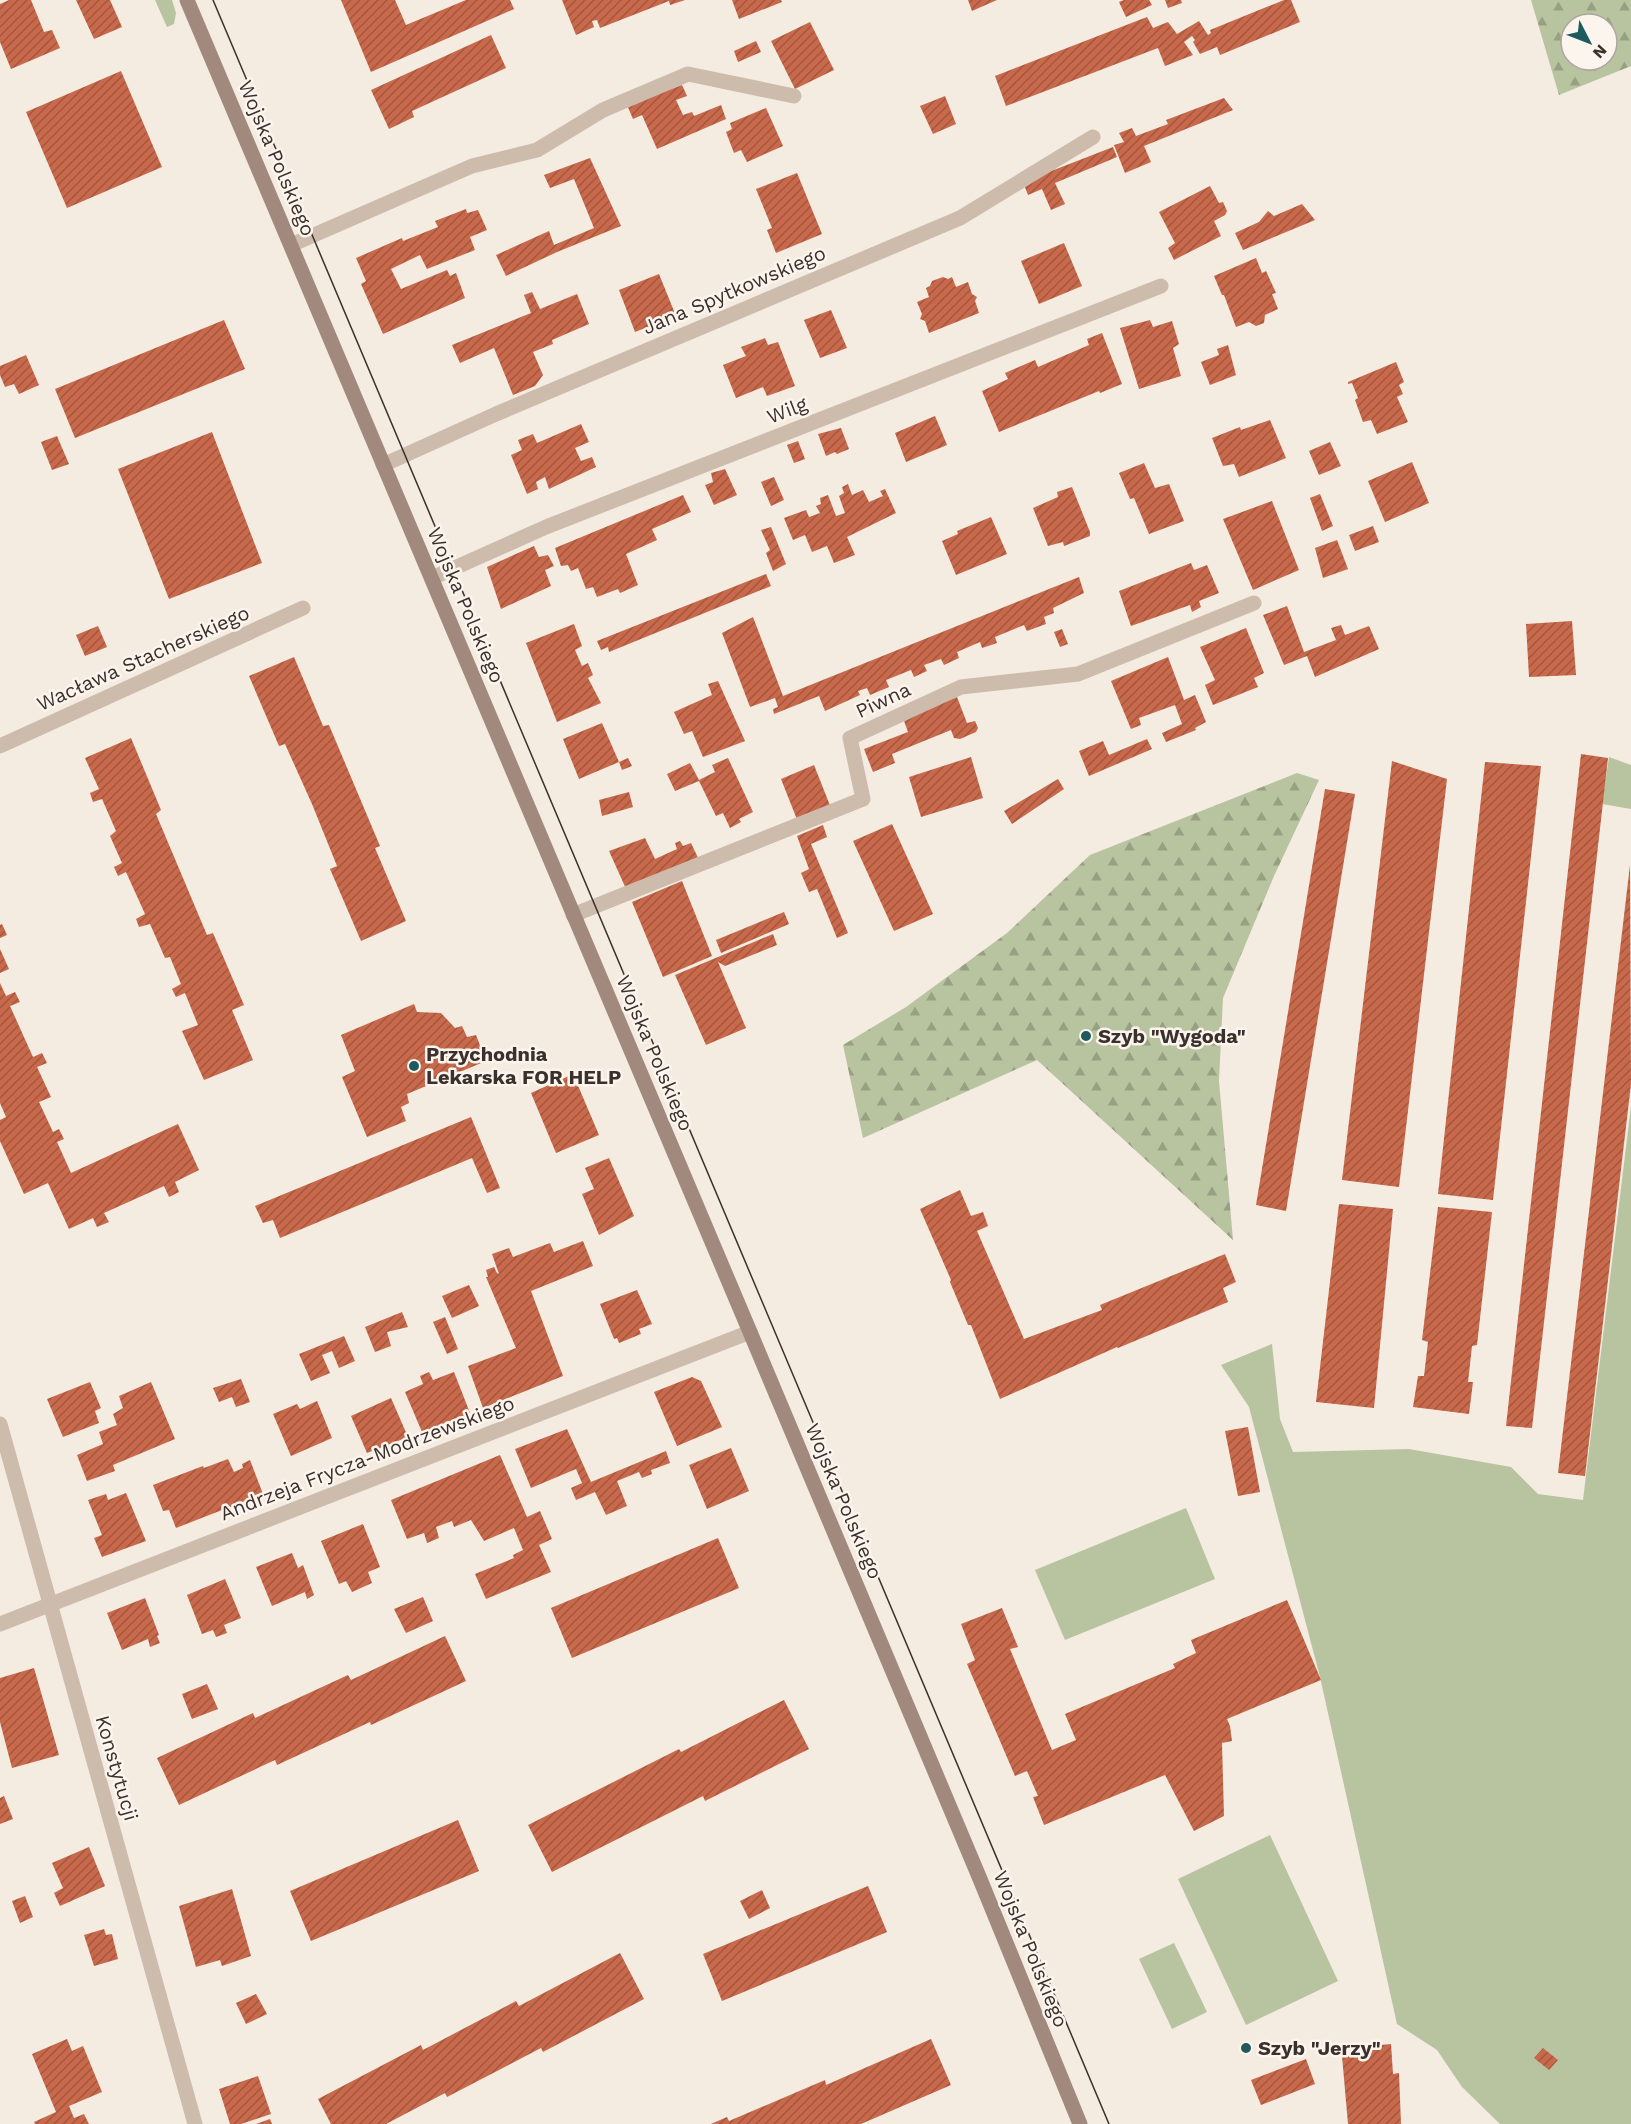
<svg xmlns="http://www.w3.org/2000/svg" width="1631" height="2124" viewBox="0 0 1631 2124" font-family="'Work Sans',sans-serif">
<defs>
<pattern id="forest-firs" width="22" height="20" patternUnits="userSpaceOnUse" patternTransform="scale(1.5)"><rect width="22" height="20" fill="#b8c4a0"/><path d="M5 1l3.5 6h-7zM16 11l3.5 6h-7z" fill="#97a083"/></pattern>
<pattern id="building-hatch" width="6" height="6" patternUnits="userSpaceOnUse" patternTransform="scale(1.5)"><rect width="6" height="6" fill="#c8694b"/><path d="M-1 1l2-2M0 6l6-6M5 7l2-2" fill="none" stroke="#a4573f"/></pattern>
</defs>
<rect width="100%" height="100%" fill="#f4ebe1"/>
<path fill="#b8c4a0" d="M155,0h17l4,13 -2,11 -7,3z
M1609,757l22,8v44l-29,-5z
M1631,1106v1018h-131l-38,-37 -25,-37 -40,-26 -77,-347 -71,-270 -28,-42 51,-21 8,75 13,33 116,-3 102,18 27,27 45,6z
M1186,1508l29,71 -150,61 -30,-70z
M1270,1835l68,146 -92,44 -68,-146z
M1174,1943l33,69 -35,17 -33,-70z"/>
<path fill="url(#forest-firs)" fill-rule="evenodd" d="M1531,0h100v66l-72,29zM1571,24h36v36h-36z
M1297,773l22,7 -45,96 -51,122 -4,83 14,159 -196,-180 -174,78 -20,-93 63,-38 101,-74 83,-78z"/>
<path fill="url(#building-hatch)" d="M9,0h22l13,32 8,-2 8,18 -49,21 -11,-27v-38z
M76,0h34l12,27 -28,12z
M341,0h54l11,25 60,-25h44l4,9 -143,63z
M562,0h123l-15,5 -1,-4 -69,27 -3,-8 -5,1 2,6 -18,8z
M732,0h49l1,2 -43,17z
M968,0h29l-25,11z
M1124,0h25l3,5 -26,12 -7,-15z
M1165,0h16l1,3 -14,5z
M1284,0h7l9,22 -80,33 -3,-8 -17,7 -7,-12 2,-2 -3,-4 -8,6 9,13 -28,11 -7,-18 -152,58 -11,-30 152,-59 6,11 15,-6 9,12 22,-13 9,14 3,-2 -1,-3z
M810,22l24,48 -39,19 -24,-48z
M491,35l15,33 -94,43 2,6 -25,12 -18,-39z
M756,41l5,11 -23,10 -4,-11z
M121,71l41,96 -95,41 -41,-96z
M682,85l5,11 -11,4 7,15 9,-3 2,4 27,-11 5,14 -69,30 -15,-34 -9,4 -6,-14 43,-19 1,3z
M945,96l11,28 -23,10 -13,-28z
M1224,98l9,12 -89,36 7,16 -26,11 -11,-28 10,-3 -5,-9 13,-5 4,8 32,-12 -2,-4z
M766,108l17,38 -36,16 -6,-12 -7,3 -8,-21 6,-3 -2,-6z
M1113,147l4,10 -62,26 10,21 -14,6 -9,-21 -14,6 -5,-13z
M590,158l31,68 -64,26 -51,24 -10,-21 53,-24 5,14 40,-17 -20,-49 -24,9 -6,-13z
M797,173l25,61 -46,19 -9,-23 5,-2 -16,-39z
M1210,186l9,17 4,-1 4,9 -2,4 -11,6 7,15 -47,24 -6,-12 7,-5 -16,-31z
M1302,204l13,16 -72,30 -8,-17 24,-11 9,-11 6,5z
M466,209l1,4 11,-3 9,20 -17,7 5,13 -48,19 -7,-14 -29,14 10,20 46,-19 3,6 6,-3 9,25 -82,36 -22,-50 5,-3 -10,-23 46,-20 1,3 35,-14 -3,-6z
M1064,243l18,43 -43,18 -18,-43z
M1256,258l6,15 4,-2 10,22 -4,1 6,15 -13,6 -1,8 -8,3 -7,-4 -13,5 -12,-32h-2l-8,-19z
M659,274l17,42 -41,16 -16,-42z
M943,277l5,2 4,-2 4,10 12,-5 4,12 5,3 -2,4 4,12 -50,20 -4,-12 -5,-2 2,-5 -5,-12 12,-5 -3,-9 4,-2 2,-5z
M532,292l8,17 37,-15 12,30 -37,16 1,4 -20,8 10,23 -8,11 -22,9 -19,-47 -34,15 -8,-18 79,-32 -7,-18z
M831,310l16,38 -27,10 -16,-38z
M224,320l21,49 -170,69 -20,-49z
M1150,320l3,7 19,-6 7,23 -6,4 8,28 -42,13 -19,-61z
M1102,333l20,51 -22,9 -1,-2 -100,41 -17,-41 26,-12 -3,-6 30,-13 3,7 51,-22 -2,-6z
M765,338l3,7 10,-3 17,44 -28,10 -4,-9 -27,11 -13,-33 23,-9 -5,-9z
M1228,345l8,30 -26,10 -9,-23 18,-7 -2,-6z
M26,355l13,30 -20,9 -5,-10 -9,3 -5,-12v-9z
M1396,362l8,20 -5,3 4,9 -6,3 11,25 -31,12 -6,-14 -8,2 -8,-22 3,-2 -6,-15 -4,1v-2z
M935,416l12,29 -41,17 -11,-29z
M1270,420l16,38 -47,19 -5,-13 -11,2 -11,-28 28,-11 1,3z
M581,424l8,18 -14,6 6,13 11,-4 4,10 -47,22 -4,-12 -9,5 2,7 -11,5 -16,-39 11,-5 -4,-10 15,-6 4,9z
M841,428l8,21 -12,5 -2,-2 -9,4 -8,-22z
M212,432l50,131 -93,36 -51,-130z
M57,436l12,28 -17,6 -11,-28z
M798,441l7,18 -11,4 -7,-18z
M1330,442l11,24 -22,9 -10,-24z
M1412,462l17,41 -44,19 -17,-41z
M1144,463l11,25 14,-4 15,37 -35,13 -15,-36 -4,1 -11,-26z
M725,469l12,26 -23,10 -9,-20 8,-3 -2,-9z
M774,477l10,23 -13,6 -10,-24z
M848,484l4,11 11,-5 6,12 14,-6 -3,-5 5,-2 11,24 -49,24 8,18 -21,8 -7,-17 -15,6 -7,-17 -12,5 -9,-22 22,-8 3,7 11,-4 -4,-7 5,-2 -1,-6 8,-3 8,21 9,-3 -6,-17 5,-3 -2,-6z
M1072,487l18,45v4l-26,10 -1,-4 -15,4 -15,-38 25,-11 -1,-5z
M1320,494l13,32 -11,5 -12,-33z
M683,495l8,17 -39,17 5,11 -31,14 12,31 -18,8 -2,-4 -21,8 -4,-10 -7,2 -8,-21 -7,3 -3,-6 -7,1 -6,-18z
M1272,501l27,69 -46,20 -30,-71z
M991,517l16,37 -51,21 -14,-34 16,-7 -1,-3z
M1373,526l6,16 -24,9 -6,-16z
M771,527l15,37 -13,7 -7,-18 4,-3 -9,-20z
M1337,540l11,29 -25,9 -8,-30z
M534,546l5,11 9,-2 6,11 -9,4 6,16 -50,23 -14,-42z
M1191,563l3,7 13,-5 12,28 -20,8 2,6 -9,5 -2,-7 -59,21 -12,-35z
M766,574l5,12 -162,66 -1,-5 -7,3 -4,-9z
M1079,577l5,16 -31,15 1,5 -10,4 2,7 -19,7 -3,-6 -29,12 2,6 -15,5 -2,-6 -23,10 2,6 -15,7 -3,-6 -17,6 3,6 -13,6 -3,-7 -25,10 3,7 -19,8 -3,-7 -9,3 2,4 -35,16 -6,-15 -45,18 -1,-5 5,-2 -3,-9 -25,9 -28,-74 31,-16 30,79z
M1287,606l17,46 32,-12 -5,-12 10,-3 4,10 24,-9 10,23 -64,28 -8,-21 -23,9 -21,-50z
M1572,621l4,54 -47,2 -3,-53z
M574,624l8,22 -7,4 7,16 6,-3 5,12 -5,3 13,25 -44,19 -31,-79z
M98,626l9,21 -22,9 -9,-21z
M1246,628l18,45 -10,5 4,9 -45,18 -8,-20 10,-5 -15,-33z
M1062,629l6,15 -8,3 -6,-15z
M294,657l29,69 6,-1 51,121 -5,2 31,73 -45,20 -31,-72 7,-3 -25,-62 -27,-60 -6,2 -30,-70z
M1168,657l16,43 11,-5 11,27 -11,6 1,2 -30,12 -4,-9 20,-9 -7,-19 -36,13 2,7 -10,4 -20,-48z
M718,681l27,60 -42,16 -11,-26 -8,3 -10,-22 38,-17 -4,-11z
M957,697l10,26 8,-2 3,7 -2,4 -16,7 -6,-1 -3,-8 -59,24 3,9 -22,9 -9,-23 44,-17 -5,-14z
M602,723l17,39 -40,17 -16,-40z
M131,738l30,72 -5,4 51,121 6,-2 31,72 -12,5 21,50 -49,20 -22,-49 16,-6 -13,-32 -9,4 -4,-8 9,-5 -11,-27 -5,1 -15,-34 -11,3 -3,-8 9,-5 -19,-42 -8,4 -4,-9 8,-4 -12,-27 6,-5 -14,-32 -9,3 -3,-9 9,-4 -14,-31z
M1147,739l5,10 -63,27 -10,-25 24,-10 6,14z
M1581,754l27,4 -76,670 -26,-2z
M971,757l12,41 -62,19 -12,-40z
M628,758l4,8 -10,4 -3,-8z
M728,758l25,54 -14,7 2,3 -11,6 -7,-15 -7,3 -17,-35 -24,10 -8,-17 23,-11 9,17 16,-8 -3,-7z
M1392,761l55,18 -48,408 -57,-7z
M1485,762l56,4 -48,434 -55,-6z
M814,765l17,43 -33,14 -17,-43z
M1058,779l6,10 -52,35 -8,-13z
M1325,789l30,5 -69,417 -30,-6z
M629,792l4,15 -31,9 -3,-16z
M892,824l41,90 -39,17 -41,-90z
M823,825l4,12 -16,7 37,89 -11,5 -20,-49 -8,3 -8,-19 8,-4 -12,-33z
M645,838l10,21 22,-10 -2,-6 5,-2 3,5 8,-3 8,17 -72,31 -18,-40z
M1630,865l1,219 -46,392 -27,-3z
M682,881l30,75 -49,21 -31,-75z
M784,912l5,12 -68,29 -5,-13z
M2,924l5,11 -7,3v-13z
M773,934l4,11 -52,21 -7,-4 28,66 -40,17 -31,-70z
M0,949l9,20 -9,4z
M0,983l6,13 9,-4 5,10 -10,4 23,51 9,-4 5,10 -10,4 14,30 -12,5 14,30 6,-3 5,10 -7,3 14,31 107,-49 21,46 -24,12 4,10 -10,5 -5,-11 -60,27 5,9 -12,5 -4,-9 -24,11 -21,-46 -24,11 -24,-53v-21l6,-3 -6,-14z
M414,1004l3,8 24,1 14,15 7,-2 5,11 9,-2 10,26 -79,33 2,9 -8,4 5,14 -39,16 -25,-60 13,-6 -14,-36z
M573,1074l26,61 -43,18 -25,-60z
M471,1117l29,71 -13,5 -15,-35 -192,80 -7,-18 -10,3 -8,-17z
M609,1158l25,58 -35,19 -17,-41 12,-5 -9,-21z
M960,1190l11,26 12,-4 5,14 -11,5 47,108 78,-29 -2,-5 125,-51 11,28 -13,6 5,14 -110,46 -1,-1 -117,52 -29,-74h-3l-18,-43 1,-2 -31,-71z
M1339,1204l54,5 -19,199 -58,-6z
M1438,1207l54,5 -15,133 -5,1 -4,36h5l-4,32 -56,-7 5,-31h6l4,-34 -6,-2z
M583,1241l10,25 -62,25 32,85 -80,32 -15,-42 48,-18 -30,-71h2l-2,-7 8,-3 3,6 2,1 -7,-20 17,-6 4,9 37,-14 4,9z
M469,1285l10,21 -27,12 -10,-22z
M637,1290l15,34 -13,5 2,5 -22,9 -2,-5 -3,1 -14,-35z
M402,1312l6,15 -21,5 4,14 -16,6 -10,-25z
M445,1317l13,32 -11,5 -14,-32z
M344,1336l11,25 -16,7 -7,-17 -10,4 8,18 -19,8 -12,-27z
M429,1372l4,8 21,-8 16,41 -48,19 -17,-40 18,-8 -3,-8z
M692,1377l9,4 21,46 -45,19 -23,-54z
M241,1379l9,23 -14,5 -4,-10 -13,5 -6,-14z
M90,1382l11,26 -6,3 4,12 -36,14 -16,-38z
M151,1382l24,57 -62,26 2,6 -28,10 -10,-26 26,-11 -4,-12 18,-7 -4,-11 10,-6 -4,-12z
M391,1398l17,39 -41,16 -16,-37z
M317,1401l15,37 -41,18 -18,-42 24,-10 3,5z
M1248,1427l12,65 -22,4 -13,-65z
M567,1429l24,53 75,-31 4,12 -19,7 1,4 -10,4 -3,-6 -22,9 10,25 -21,9 -11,-23 -19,8 -5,-12 11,-5 -6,-14 -45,19 -16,-39z
M731,1448l18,43 -42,18 -18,-44z
M500,1455l27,62 13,-6 12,28 -13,6 12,27 -65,27 -11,-25 39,-16 -1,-3 10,-5 -9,-22 -30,13 -13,-21 -17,7 -2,-6 -16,6 3,11 -12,5 -3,-10 -17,6 -16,-39z
M228,1459l6,13 9,-4 -1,-4 8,-4 13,34 -87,34 -7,-18 -6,1 -10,-26 50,-19 1,2z
M126,1493l20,48 -44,16 -8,-19 8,-3 -14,-35 18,-6 2,6z
M363,1524l17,43 -12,5 4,11 -20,9 -6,-11 -7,3 -18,-43z
M718,1538l21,50 -167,70 -21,-50z
M292,1553l6,15 5,-3 11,30 -7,4 -2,-7 -33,14 -16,-39z
M225,1579l16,39 -17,7 3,8 -11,4 -3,-7 -11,4 -15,-39z
M423,1597l10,24 -27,12 -12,-24z
M145,1598l14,37 -2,1 3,7 -10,4 -2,-8 -26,11 -15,-37z
M1287,1600l34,80 -94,39 3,7 2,15 -10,2 2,73 -30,15 -29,-56 -121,50 -11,-28 5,-1 -11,-25 -12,5 -48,-112 8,-4 -14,-36 41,-16 16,39 -8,2 42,101 24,-10 -11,-26 110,-46 -2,-4 23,-11 -5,-13z
M445,1636l21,45 -95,44 -1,-3 -93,43 -2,-5 -96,45 -22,-47 96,-45 2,5 93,-43 3,5z
M34,1668l25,87 -47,13 -12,-46v-44z
M207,1684l11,25 -26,10 -10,-25z
M784,1700l25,49 -104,52 -2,-5 -151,76 -24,-47 151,-76 2,3z
M4,1796l9,23 -13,5v-26z
M458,1820l21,51 -168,70 -21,-50z
M89,1847l16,39 -45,20 -6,-13 9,-5 -11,-25z
M868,1886l19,46 -165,69 -19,-47z
M232,1889l19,67 -29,10 -2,-6 -24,7 -17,-61z
M762,1890l8,18 -21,11 -9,-18z
M25,1896l8,21 -13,6 -8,-22z
M104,1929l2,6 6,-1 6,25 -24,7 -10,-31z
M620,1953l24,46 -101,53 -2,-4 -94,49 -2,-4 -59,31h-55l-13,-25 103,-54 2,5 93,-49 3,5z
M256,1994l11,20 -21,10 -10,-21z
M67,2039l5,12 11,-5 19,46 -33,14 5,12 10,-4 5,10h-54l-1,-2 22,-10 -24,-58z
M931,2039l20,46 -90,39h-150l16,-7 2,4 96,-41 1,5z
M1391,2044l2,30 6,-1 2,51h-53l-6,-68 17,-2v-7z
M1543,2048l15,12 -9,10 -15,-12z
M1306,2059l9,25 -54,21 -10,-25z
M258,2076l13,38 -30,10h-11l-11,-35z
M270,2119l2,5h-16z"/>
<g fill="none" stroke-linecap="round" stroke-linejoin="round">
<path stroke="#cdbbac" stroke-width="15" d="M291,245l181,-79 65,-16 66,-40 85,-36 106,22
M383,465l113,-51 464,-196 133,-81
M432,578l114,-51 615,-241
M0,746l303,-138
M573,915l290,-116 -13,-61 111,-51 117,-13 176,-71
M0,1424l195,700
M0,1624l750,-292"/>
<path stroke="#a18a7d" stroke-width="15" d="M187,0l563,1332 230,547 100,245"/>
<path stroke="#3b302b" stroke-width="1.5" d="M213,0l896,2124"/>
</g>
<g fill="#1f5a5e" stroke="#fbf5ee" stroke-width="2">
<circle cx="1086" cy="1036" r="6"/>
<circle cx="414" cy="1066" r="6"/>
<circle cx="1246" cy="2048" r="6"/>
</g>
<g text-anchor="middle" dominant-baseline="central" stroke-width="5" stroke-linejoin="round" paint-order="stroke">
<g font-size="20" fill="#3b302b" stroke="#fbf5ee">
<text transform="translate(277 158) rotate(67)">Wojska Polskiego</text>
<text transform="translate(734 290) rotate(-23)">Jana Spytkowskiego</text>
<text transform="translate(787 410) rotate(-21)">Wilg</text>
<text transform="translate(466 605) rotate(67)">Wojska Polskiego</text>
<text transform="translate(143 658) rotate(-24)">Wacława Stacherskiego</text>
<text transform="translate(883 700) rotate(-25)">Piwna</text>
<text transform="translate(655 1053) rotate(67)">Wojska Polskiego</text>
<text transform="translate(367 1458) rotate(-21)">Andrzeja Frycza-Modrzewskiego</text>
<text transform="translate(844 1501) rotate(67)">Wojska Polskiego</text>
<text transform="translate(117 1768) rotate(74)">Konstytucji</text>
<text transform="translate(1031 1949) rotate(68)">Wojska Polskiego</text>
</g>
<g font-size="20" font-weight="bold" fill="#3b302b" stroke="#fbf5ee" text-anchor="start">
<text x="1098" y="1036">Szyb "Wygoda"</text>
<text x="426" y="1054">Przychodnia<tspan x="426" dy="23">Lekarska FOR HELP</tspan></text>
<text x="1258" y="2048">Szyb "Jerzy"</text>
</g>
</g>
<g transform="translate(1589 42) rotate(132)"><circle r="28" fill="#fbf5ee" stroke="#aea6a0" stroke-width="1.5"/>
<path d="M0-4.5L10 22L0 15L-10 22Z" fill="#1f5a5e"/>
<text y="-9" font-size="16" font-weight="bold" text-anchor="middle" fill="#3b302b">N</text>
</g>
</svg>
